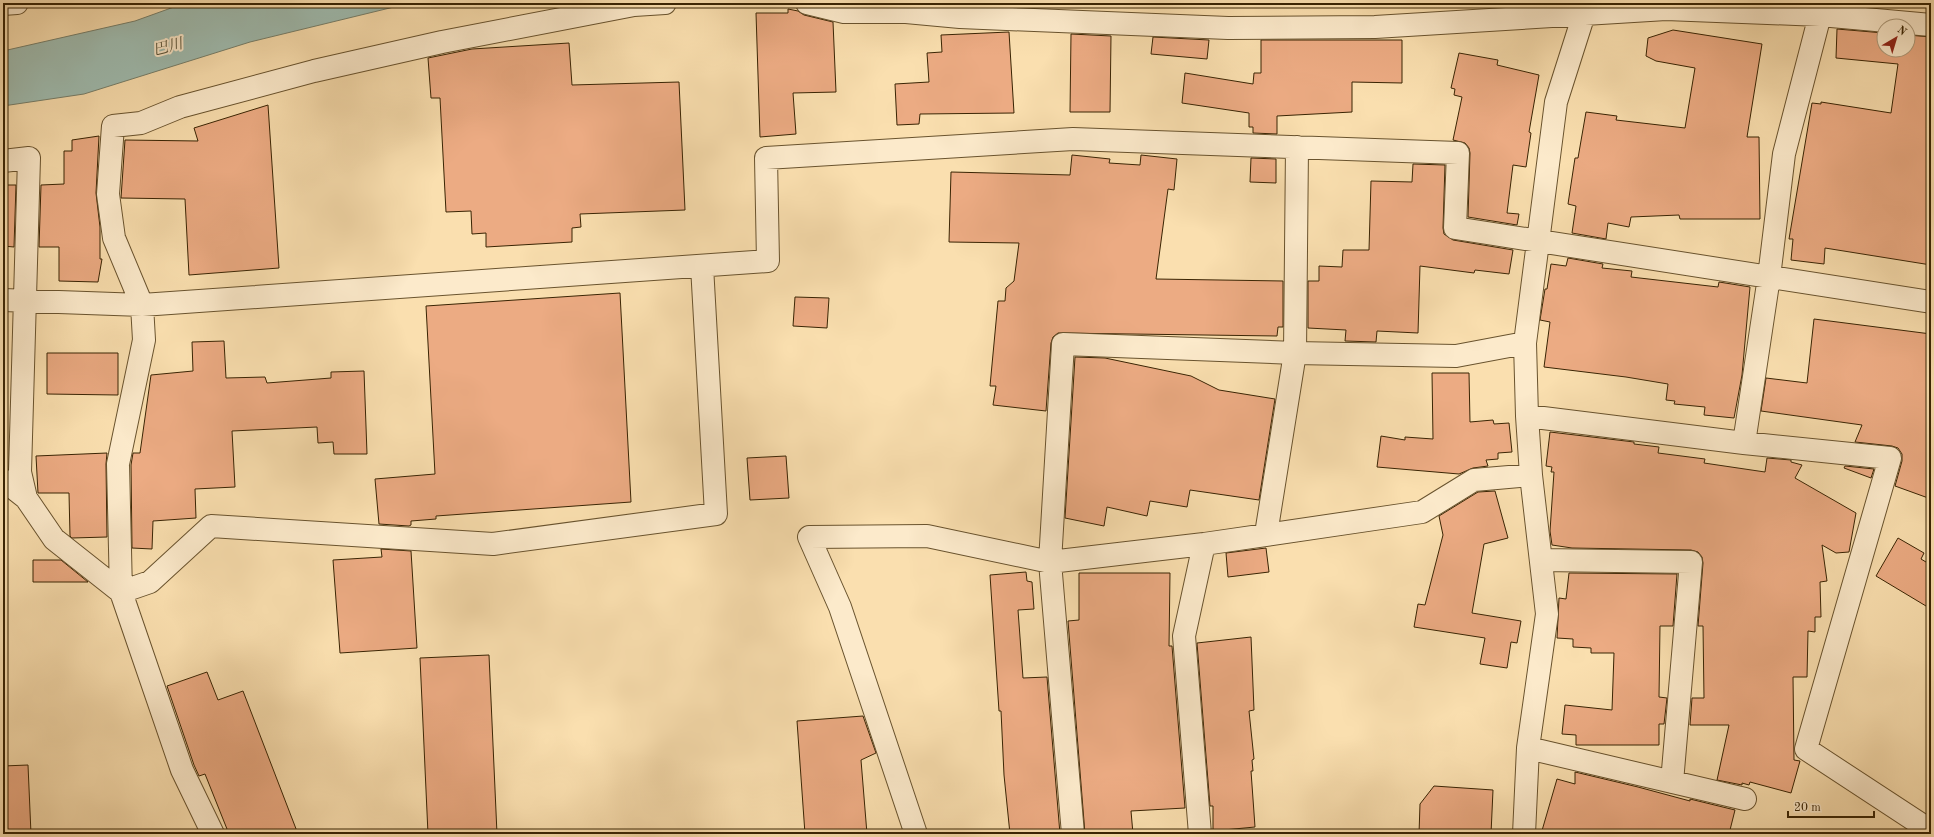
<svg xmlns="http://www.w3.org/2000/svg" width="1934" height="837" viewBox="0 0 1934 837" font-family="'Old Standard TT','Noto Serif JP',serif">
<rect width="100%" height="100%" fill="#fadfaf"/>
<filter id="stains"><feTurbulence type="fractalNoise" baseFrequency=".005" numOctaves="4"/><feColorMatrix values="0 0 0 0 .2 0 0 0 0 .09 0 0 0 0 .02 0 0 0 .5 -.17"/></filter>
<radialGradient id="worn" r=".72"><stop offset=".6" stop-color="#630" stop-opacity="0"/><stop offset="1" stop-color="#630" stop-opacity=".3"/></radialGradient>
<path fill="#9fbcb0" stroke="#767f6b" d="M185,3h232l-19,3 -148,36 -166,52 -81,12v-55l132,-30z"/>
<path fill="#ecab83" stroke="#392403" d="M788,9l10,2 6,4 29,7 3,70 -43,1 3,41 -36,3 -4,-124h32z
M1837,29l47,4v17h24v-15l23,2v228l-106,-17 -1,16 -33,-4 2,-21h-4l23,-136 9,1v-2l70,11 7,-49 -62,-6z
M1673,30l89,14 -15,93h12l1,82h-80l-1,-4 -48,2 -2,10 -21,-4 -2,16 -34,-6 4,-27 -8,-2 7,-46h3l8,-46 31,4 -1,4 69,8 10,-60 -39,-7 -10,-5 2,-18z
M1009,32l5,81 -94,1 -1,10 -22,1 -2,-41 34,-2 -2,-29 15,-1 -1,-17z
M1071,34l40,2 -1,76h-40z
M1153,37l56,3 -2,19 -56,-5z
M1261,40h141v43l-50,-1v30l-75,4v18l-24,-1v-6h-4v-14l-67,-10 3,-30 68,11 1,-11h7z
M569,43l3,42 107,-3 6,128 -105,4 1,13 -9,1v14l-86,5v-14l-14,1 -1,-23 -25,1 -6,-114h-9l-3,-40 44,-9z
M1459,53l39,7 -1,5 42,10 -10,57 2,1 -5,34 -13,-2 -6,48 12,1 -2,11 -49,-8 2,-64 -1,-5 -4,-5 -12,-3 9,-43 -8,-2 1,-6 -4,-1z
M268,105l11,163 -90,7 -4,-76 -64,-1 4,-58 73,1 -4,-13z
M99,136l-3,57 4,34v32h2l-4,23 -39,-1v-34h-20l2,-62 23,-1v-33h8v-11z
M1072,155l38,4 -1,4 31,2 1,-10 36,4 -3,31 -6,-1 -12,90 127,2v46h-5l-1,9 -219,-3 -5,4 -2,6 -5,68 -53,-6 3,-19h-6l8,-85h7l1,-13 8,-7 5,-38 -70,-1 2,-70 119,3z
M1251,158l25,1v24l-26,-1z
M1413,164l32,1 -2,63 1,6 9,6 60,10 -4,24 -34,-4 -1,3 -54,-7 -2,67 -41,-2 -1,11 -31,-1 1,-11 -38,-2v-47h11v-15l23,1 1,-17h26l2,-69 41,1z
M3,185h13l-2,62 -11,-1z
M1568,258l35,6 -1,4 30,3 -1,6 87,10 1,-5 31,5 -8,88 -8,43 -30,-3 1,-8 -31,-3 1,-3 -9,-1 2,-16 -42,-7 -82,-10 6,-45 -10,-2 5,-31h2l4,-25 15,2z
M620,293l11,209 -195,14v3l-25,2v4l-2,1 -30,-2 -4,-45 60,-5 -9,-168z
M795,297l34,1 -2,30 -34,-2z
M1814,319l117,15v165l-36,-13 7,-25v-7l-4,-6 -6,-2 -37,-4 7,-17 -101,-14 5,-33 41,5z
M224,341l2,37 39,-1 2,6 64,-5v-6l33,-1 3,83h-33l-1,-12 -15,1 -1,-16 -85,4 3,56 -40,2 1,29 -43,3 -1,28 -20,-1 -1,-83 2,-12h7l11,-78 42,-4 -1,-29z
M47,353h71v42l-71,-1z
M1075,357l30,1 86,18 28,14 56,9 -16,101 -69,-10 -3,17 -37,-6 -3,15 -40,-9 -3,19 -39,-8z
M1432,373h37l1,49 23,-2 1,4 15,-1 3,29 -14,1v6l-12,1 2,6 -15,2 -14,6 -82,-7 4,-31 24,4v-3l28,2z
M1550,432l84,10v2l25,3 -1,6 47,6 -1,4 61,9 2,-14 24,2v2l11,3 -7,13 61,35 -7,39 -13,1 -14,-8 5,36 -7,1 1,35h-6v15l-7,-1 -1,46h-14l1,83 6,1 -9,32 -41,-11 -1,3 -7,-2v2l-25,-5 12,-55h-39l2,-27h12l-1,-72h-5l5,-63 -1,-6 -4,-5 -7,-2 -119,-2 -20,-3 -2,-14 4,-59h-3l1,-5 -6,-1z
M107,453l-1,11 1,73 -35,1 -2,-2 -1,-43h-31l-2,-37z
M786,456l3,42 -39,2 -3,-42z
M1845,466l29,3 -3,9 -27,-10z
M1495,491l13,47 -24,6 -12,69 49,8 -4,22 -6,-1 -4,26 -27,-4 5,-26 -71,-11 4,-23 7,1 18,-70 -4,-19 39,-24z
M1898,538l26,15 -3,6 10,6v44l-55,-33z
M1266,548l3,24 -41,5 -2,-24z
M381,549l30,2 6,97 -77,5 -7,-93 49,-3z
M33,560h28l27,22h-55z
M1026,572l1,9 5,1 2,27 -16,1 5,68 24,-1 13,157h-50l-6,-59 -3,-64h-2l-9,-136z
M1079,573h91l-1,73h3l13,162 -54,3 2,23h-48l-17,-213 11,-1z
M1569,573l108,1 -4,52h-13l-1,71 8,1 -3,26h-5v21h-83v-10l-14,-1 3,-29 47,5 2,-57h-23v-5l-18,-1v-8l-16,-1 2,-40 7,1z
M1251,637l3,73 -5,1 5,48 -2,1 1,11h-2l4,56 -42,4v-25h-3l-13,-163z
M489,655l8,179h-69l-8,-176z
M207,672l11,28 25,-9 55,143h-69l-24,-60 -6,2 -5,-11 -27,-79z
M863,716l13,37 -15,7 6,74h-62l-8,-113z
M28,765l3,69h-28v-68z
M1575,772l63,15 52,14v-2l45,11 -6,24h-188l16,-55 18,5z
M1434,786l59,4 -2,44h-72l1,-30z"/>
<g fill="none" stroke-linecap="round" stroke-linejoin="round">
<defs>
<path id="street" d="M665,3l-31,2 -192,37 -128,29 -134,36 -39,16 -28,3 -5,68 6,44 28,67 2,35 -26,124 3,128 29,-10 61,-56 282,18 223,-30 -14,-248
M807,3l37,9h62l54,5 268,11 147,-1 291,-18 154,6 111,10
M3,4l14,-1
M3,161l26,-3 -9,314 6,26 28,41 67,53 61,178 31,64
M3,300l139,5 626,-44 -2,-103 307,-19 385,14 -3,75 476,74
M1527,416l217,27 146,15 -84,291 125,82
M1744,443l25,-166 15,-123 36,-139
M3,480l23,18
M1266,534l29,-181 2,-206
M1541,560l150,2 -19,220
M1528,748l217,51
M916,834l-76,-227 -31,-70 118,-1 123,26 154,-18 218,-32 52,-32 57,-5
M1073,834l-23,-272 13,-218 232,9 161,3 69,-13
M1200,834l-16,-198 20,-92
M1524,834l4,-86 19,-134 -16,-139 -4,-59 -2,-73 31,-241 28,-88"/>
</defs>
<use href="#street" stroke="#69532e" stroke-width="24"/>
<use href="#street" stroke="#fceacb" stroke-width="22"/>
</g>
<g text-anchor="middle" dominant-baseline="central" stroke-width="4" stroke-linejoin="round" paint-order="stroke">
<g font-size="15" font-style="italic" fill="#585237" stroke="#fceacb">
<text transform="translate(168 48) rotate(-15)">巴川</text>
</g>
</g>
<rect width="1934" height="837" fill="none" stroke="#fadfaf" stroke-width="16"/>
<rect x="4" y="4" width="1926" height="829" fill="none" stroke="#392403" stroke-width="2"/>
<rect x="8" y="8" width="1918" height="821" fill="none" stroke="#392403"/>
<g transform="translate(1896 38) rotate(38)"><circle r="19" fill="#fceacb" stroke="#ae9b7b"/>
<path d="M0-3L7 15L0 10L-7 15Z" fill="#8f2418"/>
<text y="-6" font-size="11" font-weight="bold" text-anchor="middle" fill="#392403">N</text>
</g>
<path d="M1788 811v6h86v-6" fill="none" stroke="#392403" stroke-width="2"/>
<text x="1794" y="811" font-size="12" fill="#392403" stroke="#fceacb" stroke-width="3" paint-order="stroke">20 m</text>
<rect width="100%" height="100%" filter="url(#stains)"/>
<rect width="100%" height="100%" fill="url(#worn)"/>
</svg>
